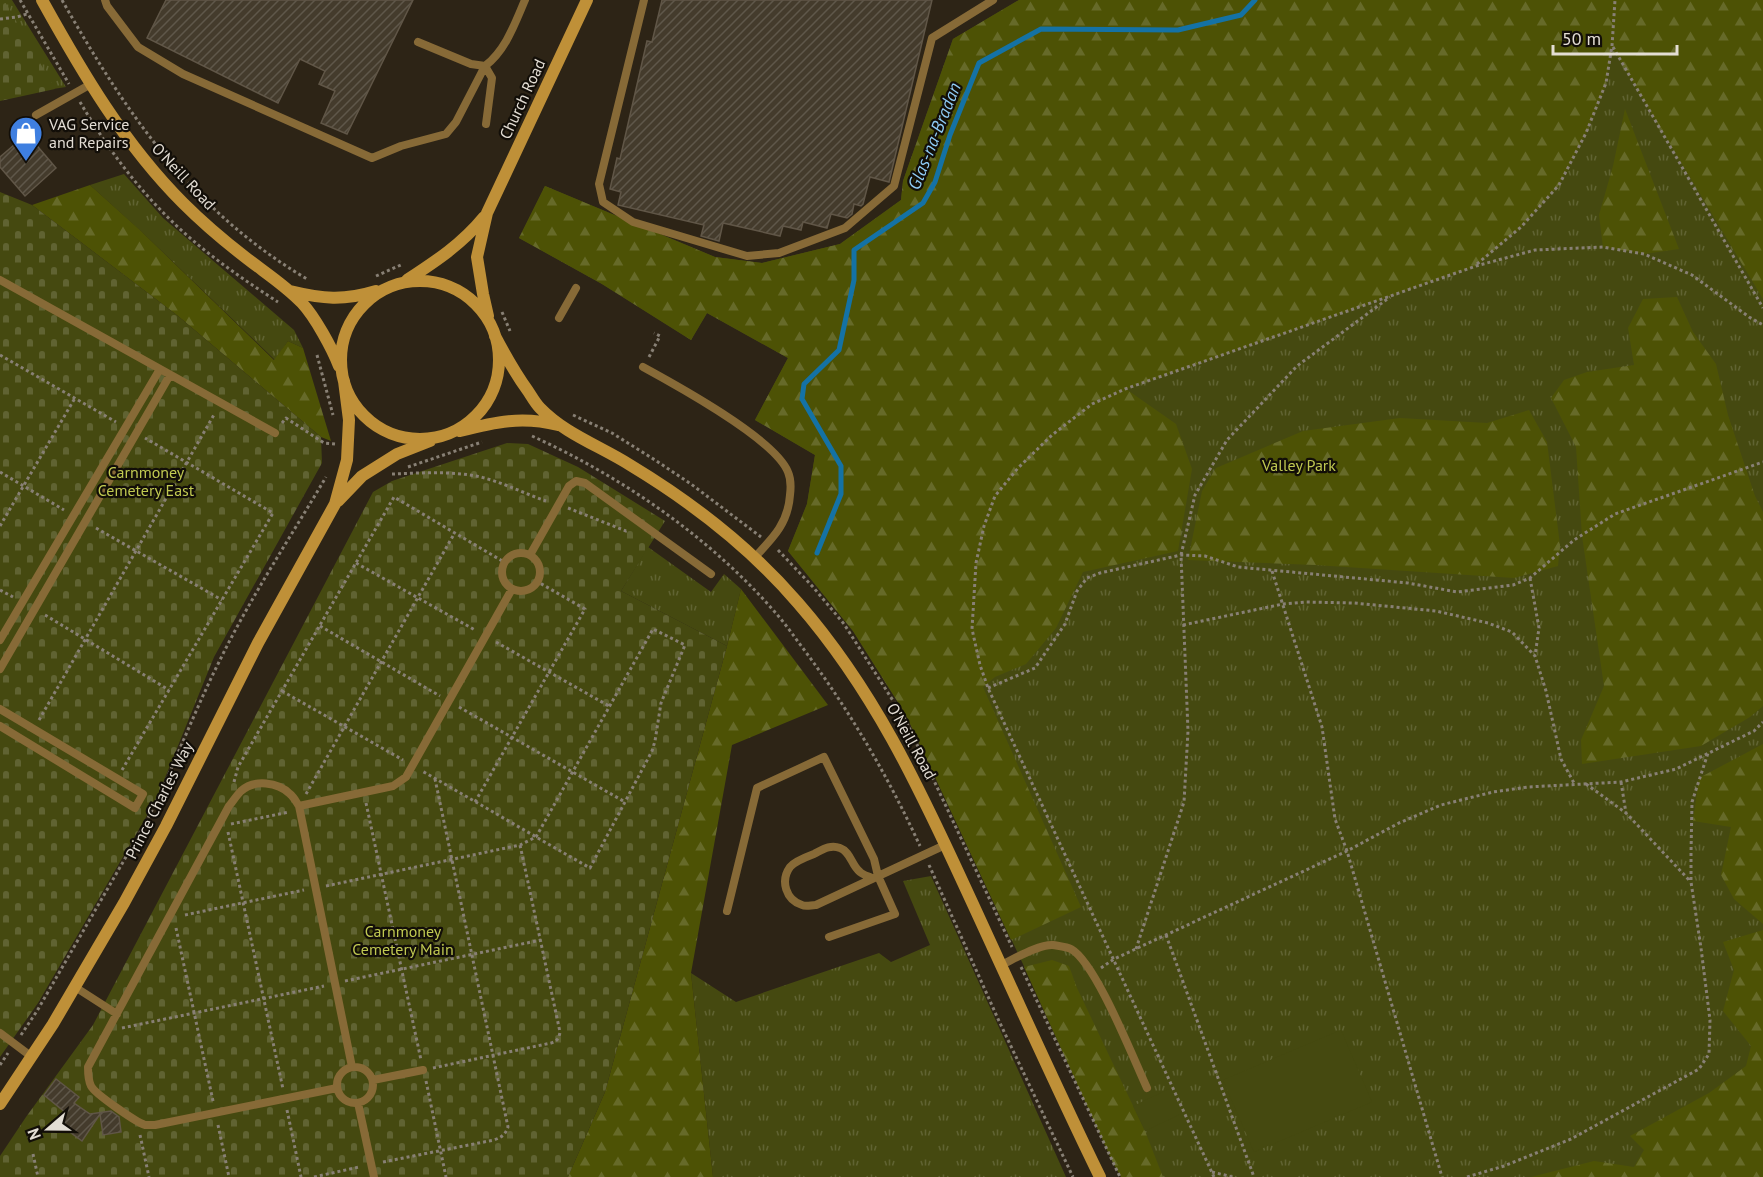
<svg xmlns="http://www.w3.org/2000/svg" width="1763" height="1177" viewBox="0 0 1763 1177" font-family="'PT Sans',sans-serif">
<defs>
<pattern id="grass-tufts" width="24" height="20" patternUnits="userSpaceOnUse" patternTransform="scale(1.5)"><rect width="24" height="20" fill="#454910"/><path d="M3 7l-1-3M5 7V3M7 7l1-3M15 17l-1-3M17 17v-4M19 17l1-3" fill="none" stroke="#606332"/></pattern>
<pattern id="forest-firs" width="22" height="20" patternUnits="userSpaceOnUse" patternTransform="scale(1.5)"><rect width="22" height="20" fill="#4d5205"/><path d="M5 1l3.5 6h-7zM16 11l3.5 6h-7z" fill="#666a29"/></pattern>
<pattern id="cemetery-stones" width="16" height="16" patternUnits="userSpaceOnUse" patternTransform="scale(1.5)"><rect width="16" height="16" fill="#454910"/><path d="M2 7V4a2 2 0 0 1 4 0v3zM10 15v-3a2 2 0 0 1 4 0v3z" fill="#606332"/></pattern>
<pattern id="building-hatch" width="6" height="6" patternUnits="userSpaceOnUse" patternTransform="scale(1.5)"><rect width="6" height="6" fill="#443b2c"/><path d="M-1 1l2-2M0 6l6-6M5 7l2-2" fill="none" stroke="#5f574a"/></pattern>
</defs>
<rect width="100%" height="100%" fill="#2d2416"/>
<path fill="url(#grass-tufts)" d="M3,0h9l54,87 -13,2z
M1019,0h744v1177h-640l-217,-462 -53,-84 -65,-80 19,-47 8,-49 -60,-35 33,-62 -81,-45 -16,27 -89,-56 -83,-46 26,-52 170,71 47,6 78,-19 61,-44 2,-19 50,-142z
M124,174l39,44 131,112 9,18 -15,-7 -13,19 -131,-126 -54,-49z
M648,547l63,45 13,-18 17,15 -14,57 -106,-55z
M931,876l135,301h-353l-22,-204 45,29 143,-49 12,9 39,-17 -27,-64z"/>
<path fill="url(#forest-firs)" d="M1019,0h744v299l-151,-252 -7,40 -19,46 -27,52 -38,42 -45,39 -350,123 50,35 16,45 -14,82 -95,21 -27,56 -30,36 -31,13 -12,10 98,220 -70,33 -105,-225 -53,-84 -65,-80 19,-47 8,-49 -60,-35 33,-62 -81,-45 -16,27 -89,-56 -83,-46 26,-52 170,71 47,6 78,-19 61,-44 2,-19 50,-142z
M1625,109l54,140 -35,5 -41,-7 -4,-32 14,-49z
M90,185l51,46 133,129 14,-19 15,7 28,93 -10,-4 -143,-121 -146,-111z
M1677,297l16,35 23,32 12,51 27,81 8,16v194l-13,11 -49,29 -119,18 -1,-24 23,-54 -22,-150 -6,-89 -25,-49 13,-18 23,-8 47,-7 -6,-37 15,-29z
M1529,410l18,32 13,103 -2,21 -44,12 -199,-13 -127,-5 14,-69 14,-23 87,-37 97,-13 87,5z
M741,589l87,116 -96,40 -41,228 22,204h-145l37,-85 122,-446z
M1763,744v180l-29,-25 -13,-24 10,-48 -38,-6 6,-43z
M1763,930v247h-232l63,-16 40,6 10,-17 -14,-14 79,-43 37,-27 5,-20 -28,-35 11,-41 -11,-28z
M1052,960l17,6 8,22 68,143 18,46h-42l-8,-14 -89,-196z"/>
<path fill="url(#cemetery-stones)" d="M0,0h4l51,89 -55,12z
M0,192l32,13 146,111 143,121 1,26 -108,194 -58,143 -118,203 -38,54z
M507,443l21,1 50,23 87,54 -44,70 106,55 -122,446 -37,85h-568v-21l26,-39 67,-92 280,-533 19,-11z"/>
<path fill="#454910" d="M1341,1030l31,72 -118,50 -31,-72z
M1171,1088l12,25 -38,18 -12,-25z"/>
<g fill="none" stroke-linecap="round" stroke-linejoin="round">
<path stroke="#1472a5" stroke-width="5" d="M817,553l24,-59v-28l-39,-67 2,-15 35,-34 15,-70v-30l69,-47 12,-21 15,-47 29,-72 62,-34 137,1 63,-15 14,-15"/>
</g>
<path fill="url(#building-hatch)" stroke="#605647" stroke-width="1.5" d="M166,0h247l-66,134 -26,-11 14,-32 -16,-7 6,-13 -25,-12 -22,44 -131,-65z
M662,0h270l-43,182 -19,-5 -7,27 -2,2 -7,-2 -2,10 -5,4 -16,-4 -4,14 -24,-6 -2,8 -18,-4 -3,10 -57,-13 -4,18 -18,-5 3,-11 -86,-20 3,-13 -11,-3 7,-31 3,1 27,-118 5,1z
M27,134l29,34 -31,28 -25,-29v-10z
M56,1079l23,18 -5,6 16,11 21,-3 8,6 2,15 -18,3 -3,-21 -18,27 -23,-17 7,-11 -22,-18z"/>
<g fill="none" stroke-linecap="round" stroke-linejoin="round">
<path stroke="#888075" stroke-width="3" stroke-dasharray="3 3" stroke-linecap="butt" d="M20,0l49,84
M62,0c64,113 130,211 245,279
M0,19l17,-2 10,-3
M1613,47l150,261
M80,102c27,46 60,90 99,126 30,28 65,52 99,74
M1477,264l44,-37 38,-42 27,-52 20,-50 6,-37 3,-46
M376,276l27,-12
M502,312l8,19
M0,355l116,67
M317,355l16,60
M649,357l11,-21 -6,-3
M573,415l39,18 43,27 36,24 70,53
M282,423l4,-5 38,25 11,1
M532,436c90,41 176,100 242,175 9,10 17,21 25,32 48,63 88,131 121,203
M408,467l74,-25
M0,472l64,38
M392,474c28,-1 57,-3 84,2 24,5 47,17 70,25
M568,508l58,23 3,-1
M0,526l75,-128
M96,528l126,72
M778,550l35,37 31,37 62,97 106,226
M356,563l119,67
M1272,571l50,156 13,92 12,32 95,326
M1530,578l9,50 -4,28
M0,590l13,7
M45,615l124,75
M1183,625l100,-21 23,-2 48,1 82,8 52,12 24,9 23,24 11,35 15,68 14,26
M320,626l120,70
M496,642l113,64
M988,688l47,-20 30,-44 12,-33 10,-13 13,-5 81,-18 24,1 33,11 170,16 49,9 56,-7 17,-7 44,-38 41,-26 148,-52
M282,691l121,69
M459,707l166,95
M39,720l176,-307
M122,770l151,-257 -128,-75
M234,782l4,-15 156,-270 110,65
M1621,782l5,31 64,68
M1586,784l40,29
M306,794l148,-260
M475,802l110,-193 -47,-27
M366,803l55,257
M231,824l58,-12
M228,832l55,257
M929,865l70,156 74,156
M326,886l194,-41 16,-8 117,-208 32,16 -24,58 -6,38 -3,10 -62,117c-56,-32 -112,-65 -168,-97
M185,915l119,-25
M176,928l37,173
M1166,935l88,242
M1136,949l48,-147 4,-71 -7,-176 14,-60 32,-55 70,-74 93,-69
M1021,967l99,210
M1101,968l13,-9 233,-108 52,-28 42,-18 52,-13 35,-5 93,-5 55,-13 78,-38 9,-9
M345,981l196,-41
M122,1028l202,-42
M21,1035l16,-24 108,-187c27,-52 47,-108 74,-162 31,-64 71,-124 107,-185
M0,1065l8,-12
M433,1068l118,-25c6,-2 8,-4 9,-11l-40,-187
M426,1081l20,96
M287,1110l14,67
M218,1125l11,52
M140,1135l9,42
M33,1154l5,23
M383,1162l111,-22c8,-3 11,-5 14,-13l-73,-348
M1212,1172l21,5
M314,1177l45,-10
M1214,1177l-226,-489 -8,-23 -8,-36 4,-66 8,-37 11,-30 23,-28 34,-33 40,-31 33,-15 351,-123 59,-16 68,-3 41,7 48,21 57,42 14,8
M1467,1177l37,-11 67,-27 128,-70 10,-15 1,-34 -9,-72 -10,-66v-29l1,-51 16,-49"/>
<path stroke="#876a37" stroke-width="8" d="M105,0l2,6 31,41 45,27 189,84 29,-12 45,-12 10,-12 29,-56
M644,0l-45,184 4,18 30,20 114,34 32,-3 66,-25 49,-42 38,-148 61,-38
M418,42l53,22 14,2c21,-16 30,-43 40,-66
M485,66l7,12 -6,46
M36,115l55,-31
M0,280l275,153
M559,318l17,-30
M643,367c33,18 132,72 145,105 3,7 3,15 2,23 -2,28 -16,42 -35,62
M502 572a19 19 0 1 1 38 0a19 19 0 1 1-38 0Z
M530,555l39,-69 7,-5 9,2 126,91
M0,640l160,-271
M0,669l170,-294
M0,709l143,85 -8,14 -135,-82
M299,806l94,-20 13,-9 106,-188
M872,878c-4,-2 -9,-3 -12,-6 -9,-7 -9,-20 -20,-24 -10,-4 -18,2 -26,6 -8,3 -19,7 -24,13 -10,14 -4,33 12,38 4,2 9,0 14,0l129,-60
M727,911l30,-123 67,-31 50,102 4,17 17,38 -66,23
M1001,965c13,-6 38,-21 52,-20 5,1 14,2 18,4 25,14 62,109 76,139
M75,987l42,27
M0,1033l32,24
M337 1085a18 18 0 1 1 36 0a18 18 0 1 1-36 0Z
M373,1080l50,-10
M337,1088l-182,37c-4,0 -7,0 -10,0 -9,-3 -50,-31 -54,-39 -3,-6 -3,-12 -3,-19l141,-261c4,-5 8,-11 12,-15 13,-12 37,-9 49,3 4,3 6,8 9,12l53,261
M358,1103l16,74"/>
<path stroke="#bf9038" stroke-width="12" d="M42,0c40,72 82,144 141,203 19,19 40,37 62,54 19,15 40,28 57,46 13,14 30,45 37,63
M407,280c29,-19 55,-36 77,-63
M341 360a79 79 0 1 1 158 0a79 79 0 1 1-158 0Z
M290,291c33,8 53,10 86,0
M488,316l-5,-22 -6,-37 10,-44 100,-213
M495,336c10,19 20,37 33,55 4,6 7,12 12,17 25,26 60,38 90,57 63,38 120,82 168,138 75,86 120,182 167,284 45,97 88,194 135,290
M460,431c35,-9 62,-15 98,-6
M338,501l24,-25 35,-22 33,-13
M0,1104l53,-80 71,-121 42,-77 92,-183 77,-139 12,-44 2,-40 -5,-39"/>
</g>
<defs>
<symbol id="shop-pin" viewBox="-11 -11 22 30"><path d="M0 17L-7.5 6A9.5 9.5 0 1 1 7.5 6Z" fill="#3f7fe0" stroke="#120e08"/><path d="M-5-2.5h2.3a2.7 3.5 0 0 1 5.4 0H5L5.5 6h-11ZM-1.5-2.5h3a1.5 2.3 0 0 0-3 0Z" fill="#fff"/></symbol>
</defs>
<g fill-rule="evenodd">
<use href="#shop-pin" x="7" y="114" width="38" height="52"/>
</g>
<g text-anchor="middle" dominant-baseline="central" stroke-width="4.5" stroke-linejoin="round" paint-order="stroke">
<g font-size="16" fill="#e3ddd4" stroke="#120e08">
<text transform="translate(522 99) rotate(-65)">Church Road</text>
<text transform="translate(184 176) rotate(47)">O'Neill Road</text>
<text transform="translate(912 741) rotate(61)">O'Neill Road</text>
<text transform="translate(159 800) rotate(-63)">Prince Charles Way</text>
</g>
<g font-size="16" fill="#e3ddd4" stroke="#120e08" text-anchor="start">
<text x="49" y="124">VAG Service<tspan x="49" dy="18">and Repairs</tspan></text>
</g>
<g font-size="16" fill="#c0c951" stroke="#120e08">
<text x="1299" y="465">Valley Park</text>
<text x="146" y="472">Carnmoney<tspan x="146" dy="18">Cemetery East</tspan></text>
<text x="403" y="931">Carnmoney<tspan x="403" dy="18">Cemetery Main</tspan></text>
</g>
<g font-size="18" font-style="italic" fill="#8fcbf5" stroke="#120e08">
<text transform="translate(934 136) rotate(-68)">Glas-na-Bradan</text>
</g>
</g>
<g transform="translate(48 1129) rotate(250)" stroke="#120e08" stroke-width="4.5" paint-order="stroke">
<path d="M0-4.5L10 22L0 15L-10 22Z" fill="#e3ddd4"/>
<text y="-9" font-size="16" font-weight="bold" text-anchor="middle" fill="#e3ddd4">N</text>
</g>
<path d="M1553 45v9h124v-9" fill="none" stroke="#e3ddd4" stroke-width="3"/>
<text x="1562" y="45" font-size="18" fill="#e3ddd4" stroke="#120e08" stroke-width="4.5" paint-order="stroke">50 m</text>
</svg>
